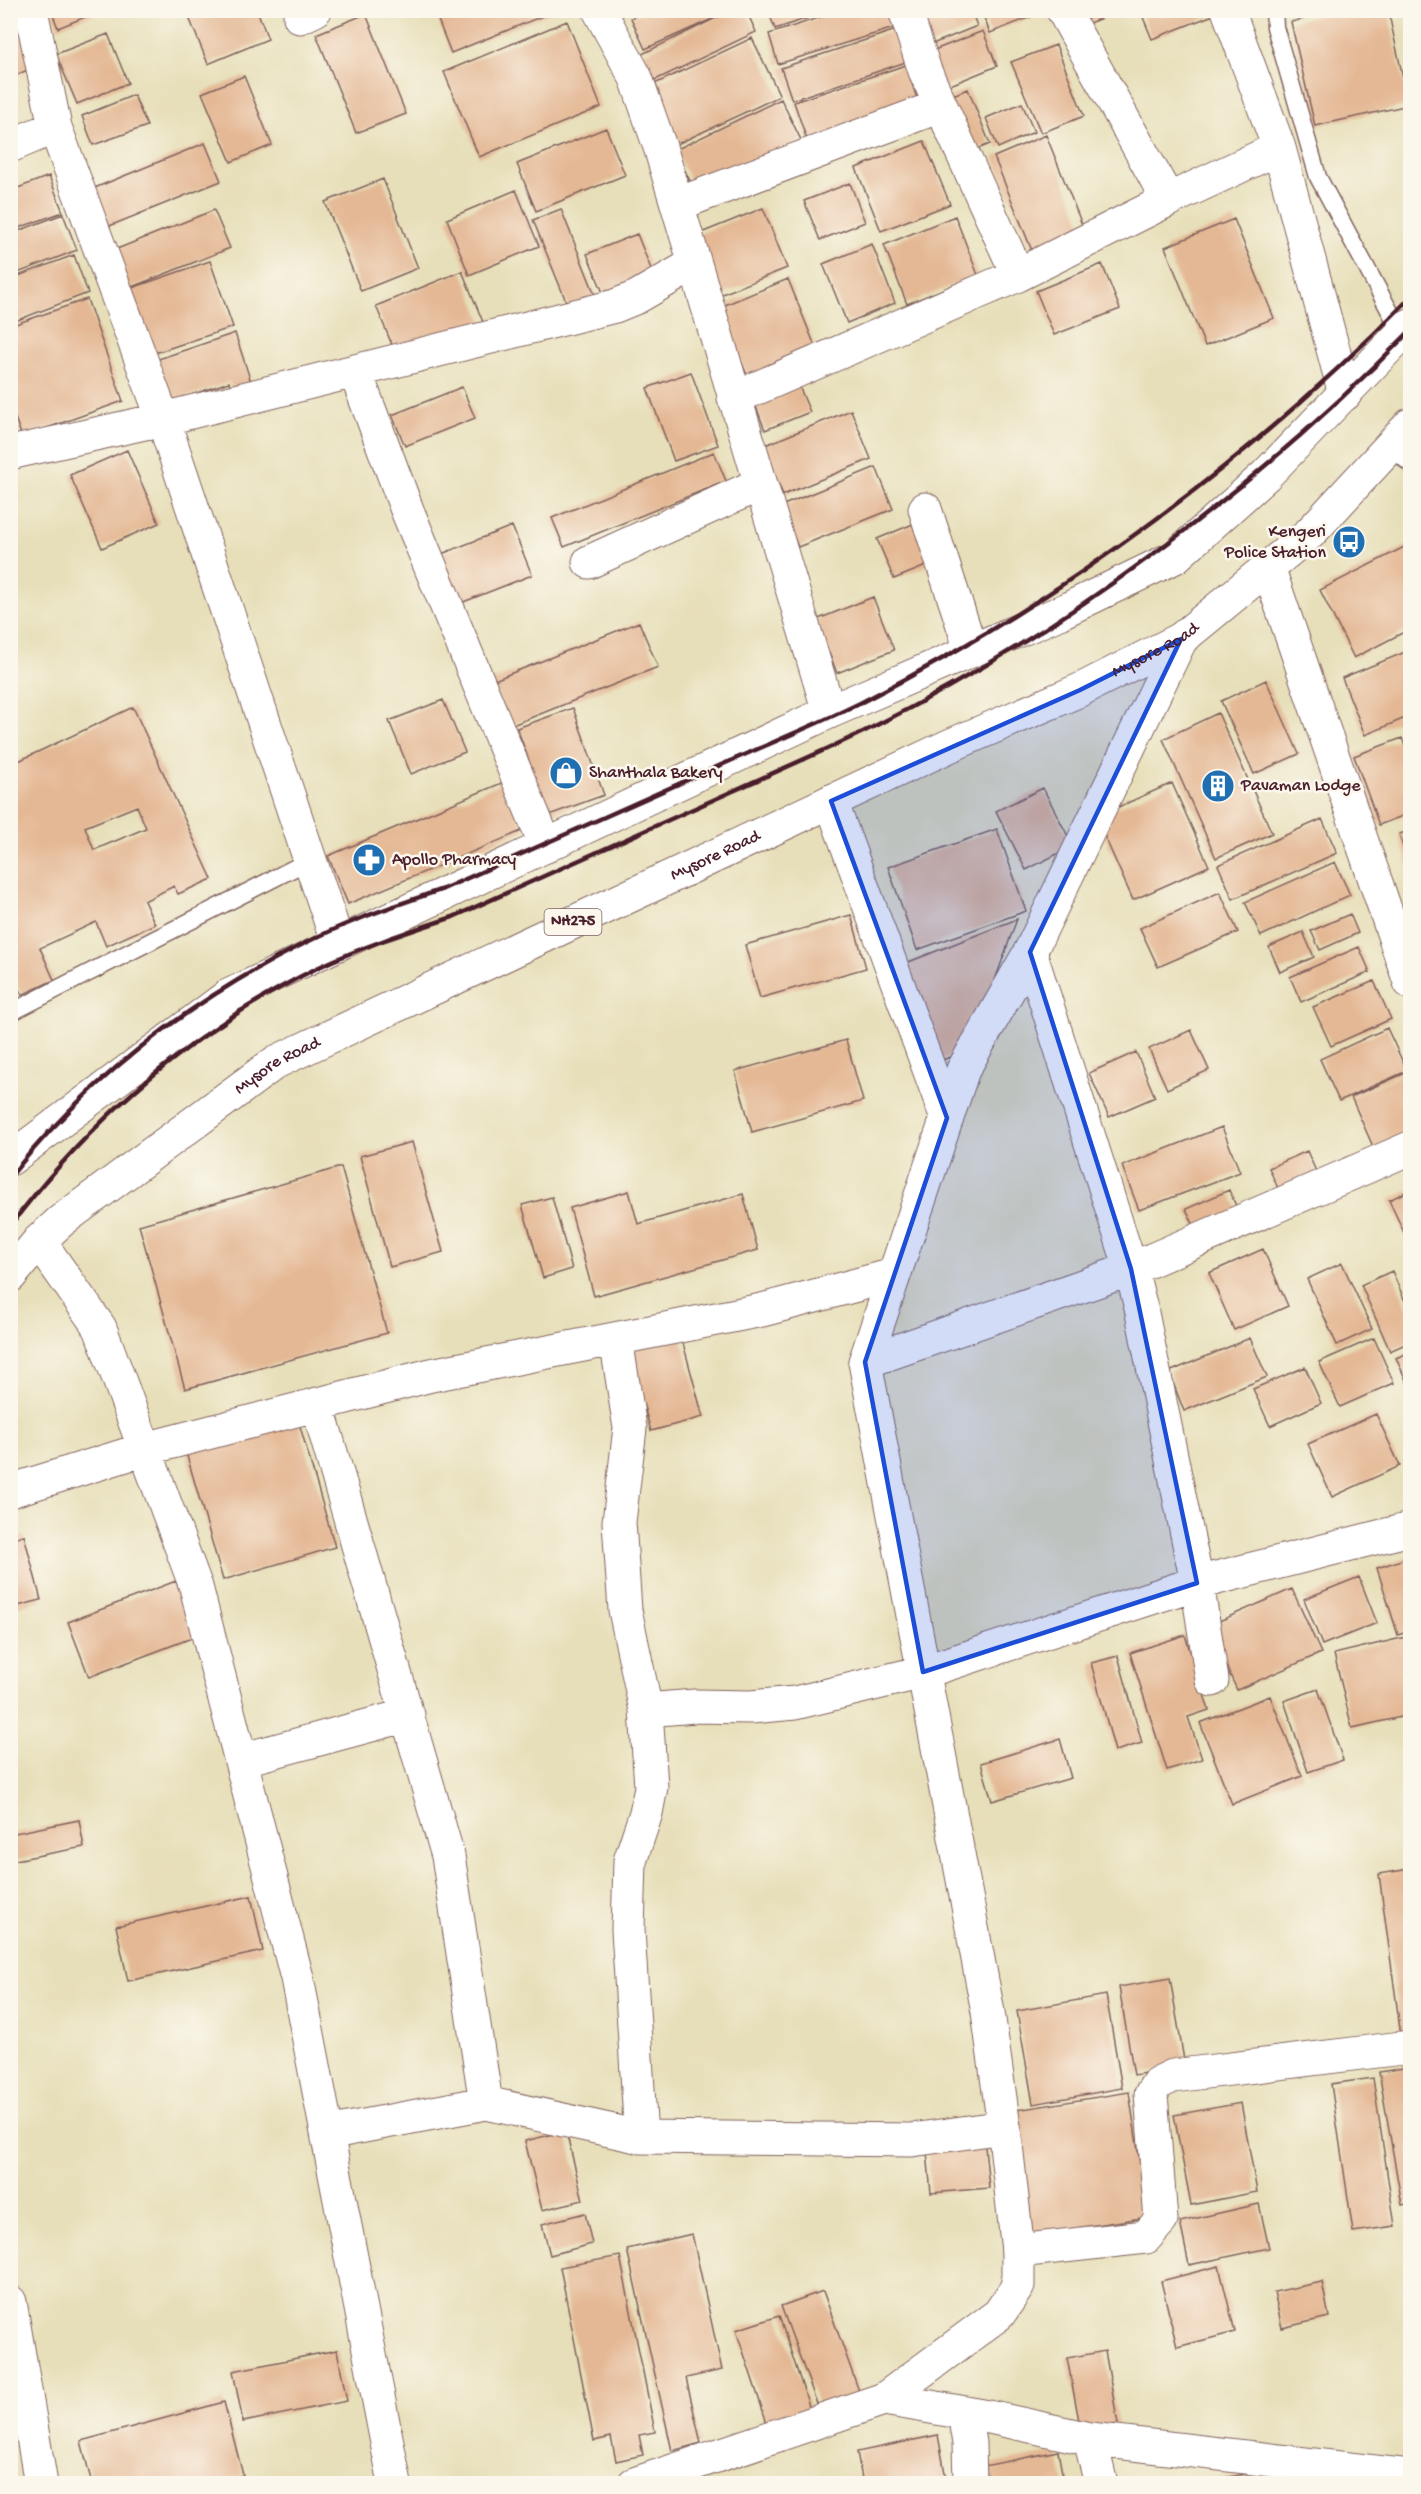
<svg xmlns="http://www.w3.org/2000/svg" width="1421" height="2494" viewBox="0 0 1421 2494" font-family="'Gochi Hand',sans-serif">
<rect width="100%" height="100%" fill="#fbf7ec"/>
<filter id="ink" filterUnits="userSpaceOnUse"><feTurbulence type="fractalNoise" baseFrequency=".0167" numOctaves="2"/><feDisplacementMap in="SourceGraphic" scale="12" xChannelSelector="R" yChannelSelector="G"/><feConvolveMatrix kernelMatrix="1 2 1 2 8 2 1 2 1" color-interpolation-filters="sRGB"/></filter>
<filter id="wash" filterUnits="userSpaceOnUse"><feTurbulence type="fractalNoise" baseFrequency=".008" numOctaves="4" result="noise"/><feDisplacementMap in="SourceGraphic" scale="24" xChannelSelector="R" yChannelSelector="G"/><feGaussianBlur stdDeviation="1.35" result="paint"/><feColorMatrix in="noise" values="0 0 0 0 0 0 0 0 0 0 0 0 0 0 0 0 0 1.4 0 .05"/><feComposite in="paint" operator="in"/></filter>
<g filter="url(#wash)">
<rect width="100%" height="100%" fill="#e7dfb9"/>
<g id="blocks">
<path fill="#e4b894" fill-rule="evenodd" d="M51,10h49v1l-42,17z
M186,10h71l11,29 -60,25z
M434,10h121v1l-104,42z
M647,10h72l2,5 -76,34 -14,-31z
M732,10h14l10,22 -105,50 -13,-26z
M768,10h61v1l-54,18z
M843,10h48l6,17 -119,37 -9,-30z
M928,10h43l6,16 -52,21 -12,-30z
M981,10h59l1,3 -51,20z
M1078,10h42v1l-36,14z
M1140,10h75l1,4 -64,25z
M1340,10h48l21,95 -94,21 -24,-104z
M10,14l26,52 -26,12z
M366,14l40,100 -50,19 -40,-99z
M567,21l34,86 -122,50 -35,-85z
M896,30l10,32 -114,38 -11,-32z
M983,31l14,35 -59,24 -14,-36z
M108,34l20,49 -51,21 -21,-50z
M752,38l28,58 -105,49 -27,-58z
M1056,45l28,71 -43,17 -30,-71z
M906,65l14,43 -112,35 -14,-41z
M244,76l28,69 -41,17 -29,-69z
M968,89l22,55 -20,8 -22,-55z
M134,95l13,31 -54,19 -11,-29z
M781,99l20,41 -106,51 -20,-41z
M1022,103l12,29 -36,16 -12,-30z
M606,128l19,47 -89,36 -19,-47z
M1046,135l39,97 -52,21 -39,-96z
M924,141l26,63 -69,27 -25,-63z
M205,143l16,38 -114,46 -15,-38z
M49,176l14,36 -53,19v-40z
M383,179l35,89 -57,23 -36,-89z
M850,183l15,39 -45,18 -16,-39z
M516,190l23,56 -70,29 -22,-56z
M763,208l24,60 -72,29 -24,-60z
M561,209l36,91 -27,11 -37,-91z
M214,210l16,38 -108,43 -15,-38z
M63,214l14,36 -67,26v-42z
M955,216l23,59 -71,29 -23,-59z
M1234,219l40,99 -69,28 -40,-99z
M637,234l18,45 -49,21 -19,-46z
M872,244l23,59 -48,20 -24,-59z
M74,255l14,38 -78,30v-44z
M210,261l23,66 -81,27 -23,-65z
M1102,264l18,45 -66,26 -18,-44z
M462,271l21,51 -86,35 -21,-51z
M788,279l29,72 -69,27 -28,-71z
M87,299l36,102 -101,36 -12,-33v-78z
M235,333l18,55 -19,8 -5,-14 -67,23 -15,-42z
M691,372l27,73 -44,16 -27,-73z
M799,386l11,26 -45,18 -10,-26z
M462,387l13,31 -70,28 -13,-31z
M851,410l20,49 -88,36 -20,-49z
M127,450l32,73 -57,25 -32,-73z
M714,452l12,29 -162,66 -12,-29z
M876,467l17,42 -95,38 -17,-41z
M920,521l16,41 -42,17 -17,-40z
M512,526l20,49 -84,33 -19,-49z
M1410,544v85l-56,29 -34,-68z
M873,597l21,53 -57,23 -21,-53z
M639,622l19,45 -148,59 -18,-45z
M1410,650v66l-45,19 -23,-57z
M1266,680l33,74 -45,20 -33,-73z
M443,700l22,52 -54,22 -22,-53z
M133,707l79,172 -34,15 -4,-8 -30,15 11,23 -49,22 -10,-24 -56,26 14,32 -32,15 -12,-22v-208zM137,806l9,22 -52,22 -9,-23z
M573,708l31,87 -55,20 -32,-87z
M1218,713l54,120 -56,25 -53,-119z
M1402,738l8,21v54l-31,12 -25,-69z
M504,782l20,48 -176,74 -20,-48z
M1172,783l37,83 -76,34 -37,-83z
M1043,788l30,58 -47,24 -30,-59z
M1322,819l15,34 -104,46 -15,-34z
M997,829l29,82 -109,39 -29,-83z
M1410,831v39l-11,-36z
M1335,862l15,33 -89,41 -16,-34z
M1220,892l18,40 -80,35 -18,-39z
M1350,914l8,19 -38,17 -9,-19z
M851,915l15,53 -106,30 -15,-53z
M1017,919l-48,133 -28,8 -40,-95z
M1303,932l11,25 -34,15 -11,-25z
M1359,947l11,25 -69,30 -11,-25z
M1374,981l17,38 -60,27 -18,-39z
M1387,1028l20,43 -68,30 -19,-42z
M1191,1030l18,40 -42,19 -18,-40z
M846,1040l17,61 -111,31 -17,-61z
M1136,1052l19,45 -46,20 -20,-44z
M1410,1071v74l-31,15 -28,-63z
M1222,1127l18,45 -101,38 -17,-44z
M412,1142l31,110 -53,15 -30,-111z
M1307,1151l15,34 -38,17 -15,-34z
M341,1167l46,166 -202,56 -46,-164z
M1229,1190l12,27 -42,19 -13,-27z
M1410,1190v47l-3,2 -18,-39z
M629,1191l9,33 105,-30 15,56 -164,46 -24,-88z
M552,1197l20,72 -29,9 -21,-73z
M1263,1249l25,57 -54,24 -25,-57z
M1342,1263l30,66 -35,16 -30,-66z
M1392,1271l18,42v29l-20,9 -29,-66z
M680,1332l23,85 -52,14 -24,-84z
M1250,1338l17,39 -83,34 -15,-39z
M1374,1338l20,45 -54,24 -21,-45z
M1410,1352v34l-1,1 -13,-29z
M1305,1367l16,36 -51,23 -17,-37z
M1376,1414l24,52 -68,31 -24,-53z
M297,1416l38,131 -112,33 -38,-131z
M24,1535l17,65 -31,8v-69z
M1410,1557v74l-12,4 -21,-67z
M1359,1577l18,46 -55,22 -18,-46z
M176,1581l21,55 -108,41 -21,-55z
M1292,1589l29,64 -84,37 -29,-64z
M1185,1635l24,75 -21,7 14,42 -35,11 -37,-117z
M1410,1636v79l-58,13 -18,-74z
M1118,1656l24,87 -27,8 -24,-88z
M1318,1689l25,71 -35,12 -24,-71z
M1270,1696l32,80 -70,28 -32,-81z
M1060,1739l11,39 -79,23 -11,-38z
M79,1820l5,27 -74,14v-27z
M1410,1869v174l-8,1 -23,-170z
M251,1896l12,55 -135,30 -12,-55z
M1170,1978l15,88 -51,9 -15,-88z
M1106,1995l16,93 -89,16 -16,-93z
M1410,2067v136l-8,2 -23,-133z
M1373,2078l22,148 -42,6 -22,-148z
M1129,2092l19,125 -118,18 -20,-124z
M1241,2103l16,89 -66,13 -17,-90z
M566,2131l17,69 -41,10 -17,-69z
M984,2136l5,52 -58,5 -5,-51z
M1259,2204l10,44 -80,17 -9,-43z
M585,2213l7,31 -42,11 -8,-31z
M692,2234l30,136 -36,8 15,65 -29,8 -45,-202z
M620,2256l35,176 -16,3 4,20 -27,6 -5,-24 -17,4 -34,-174z
M1219,2266l16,66 -58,15 -16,-66z
M1322,2282l7,35 -47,11 -8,-36z
M823,2291l37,103 -41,15 -38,-103z
M779,2316l33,99 -43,14 -33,-99z
M337,2350l10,51 -104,21 -10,-51z
M1105,2351l13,73 -37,7 -14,-73z
M224,2402l19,73 -33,9h-118l-11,-43z
M938,2435l9,49h-84l-6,-32z
M1058,2451l6,33h-87l-3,-16z
M1272,2470l38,1v13h-38z
M1257,2472l2,12h-58v-2z"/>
</g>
</g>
<g filter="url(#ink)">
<use href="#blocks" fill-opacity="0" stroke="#81625d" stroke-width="1.5"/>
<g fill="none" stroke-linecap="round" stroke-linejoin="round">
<defs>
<path id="service" d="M1274,10l1,17 43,150 84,157
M1391,446l19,18
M10,1013l300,-153"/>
<path id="minor" d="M31,10l24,117 108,292 175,525
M905,10l20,61 93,204
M1228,10l51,138 66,246
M300,17l15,-7
M10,146l45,-19
M1168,200l111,-52
M678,204l262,-98
M355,371l52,139 139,336
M734,398l284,-123 150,-75 -105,-190
M10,453l153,-34 452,-113 22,-9 57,-33
M925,509l46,141
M589,562l171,-78
M1268,567l142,415
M831,801l116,317
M1030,952l101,317 10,39 56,275 15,97
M39,1241l61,87 96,259 101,391 98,506
M616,1339l14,89 -11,94 6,88 21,100 5,77 -5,26 -16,48 -2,69 13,207
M865,1362l266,-93 279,-121
M317,1404l131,452 38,247 155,34 271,3 92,-13
M10,1491l135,-42 286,-74 331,-65 132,-35
M646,1710l49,-4 56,1 44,-4 128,-31 274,-89 213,-54
M241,1760l167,-45
M327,2133l159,-30
M1018,2251l128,-14 15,-17 -10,-126 7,-11 15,-7 237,-29
M884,2399l105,18 101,22 320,37
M964,2413l5,30 1,41
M1090,2439l11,45"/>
<path id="tertiary" d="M599,10l37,68 24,69 169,565
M634,2484l250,-85 115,-85 19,-28v-35l-14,-124 -16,-115 -123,-650 98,-292 67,-118 151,-313"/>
<g id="trunk">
<path d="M10,1159l218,-163 601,-284 230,-99 116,-56 91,-82 144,-150"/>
<path id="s1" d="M10,1276l29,-35 22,-20 215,-159 673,-316 131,-56 101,-51 129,-106 100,-108"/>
<path d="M10,2302l31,182"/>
</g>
</defs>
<use href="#service" stroke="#81625d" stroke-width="19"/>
<use href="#minor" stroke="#81625d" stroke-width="35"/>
<use href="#tertiary" stroke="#81625d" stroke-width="35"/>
<use href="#trunk" stroke="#81625d" stroke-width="35"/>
<use href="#service" stroke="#fff" stroke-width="16"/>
<use href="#minor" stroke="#fff" stroke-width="33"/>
<use href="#tertiary" stroke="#fff" stroke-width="33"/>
<use href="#trunk" stroke="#fff" stroke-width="33"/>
<path stroke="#4a1f2b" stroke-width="4.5" d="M10,1177c80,-100 183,-178 297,-235 43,-22 90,-37 136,-53 92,-41 185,-82 278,-124 47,-21 95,-40 141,-63 203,-104 389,-242 548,-404
M10,1226c82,-108 185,-197 307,-258 44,-21 90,-36 136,-51 93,-42 186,-84 280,-126 46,-21 94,-41 140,-64 194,-97 386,-241 537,-396"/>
</g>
</g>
<path fill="#1d4ed8" fill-opacity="0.2" stroke="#1d4ed8" stroke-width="4.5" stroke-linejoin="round" d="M1181,639l-151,313 101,317 66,314 -274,89 -58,-310 82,-244 -116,-317 249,-111z"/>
<defs>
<symbol id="bus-disc" viewBox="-11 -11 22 22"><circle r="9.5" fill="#1f6fb2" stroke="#fbf7ec"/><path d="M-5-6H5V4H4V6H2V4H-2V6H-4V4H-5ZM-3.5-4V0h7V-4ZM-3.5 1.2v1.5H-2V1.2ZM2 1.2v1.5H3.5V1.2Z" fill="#fff"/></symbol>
<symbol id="shop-disc" viewBox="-11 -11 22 22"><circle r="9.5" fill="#1f6fb2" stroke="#fbf7ec"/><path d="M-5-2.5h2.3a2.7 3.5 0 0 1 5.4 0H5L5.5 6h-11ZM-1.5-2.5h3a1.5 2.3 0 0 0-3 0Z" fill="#fff"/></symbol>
<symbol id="building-disc" viewBox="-11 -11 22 22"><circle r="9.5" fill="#1f6fb2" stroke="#fbf7ec"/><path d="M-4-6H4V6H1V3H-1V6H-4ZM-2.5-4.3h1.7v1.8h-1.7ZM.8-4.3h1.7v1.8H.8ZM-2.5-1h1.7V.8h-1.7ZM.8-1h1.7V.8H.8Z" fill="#fff"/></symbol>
<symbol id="pharmacy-disc" viewBox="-11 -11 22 22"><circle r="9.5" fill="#1f6fb2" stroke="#fbf7ec"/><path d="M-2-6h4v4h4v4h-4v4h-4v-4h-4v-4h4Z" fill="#fff"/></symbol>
</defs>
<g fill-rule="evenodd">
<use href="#bus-disc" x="1330" y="523" width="38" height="38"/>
<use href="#shop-disc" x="547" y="754" width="38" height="38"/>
<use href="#building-disc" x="1199" y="767" width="38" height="38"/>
<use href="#pharmacy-disc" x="350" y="841" width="38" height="38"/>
</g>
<g text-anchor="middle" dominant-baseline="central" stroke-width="5" stroke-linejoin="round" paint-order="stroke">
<rect fill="#fbf7ec" stroke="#7f6065" stroke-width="1.5" x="544.5" y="909" width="57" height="26" rx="4.5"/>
<g font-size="16" font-weight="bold" fill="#4a1f2b">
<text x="573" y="922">NH275</text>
</g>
<g font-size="18" fill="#4a1f2b" stroke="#fbf7ec" text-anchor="start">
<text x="1326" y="532" text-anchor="end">Kengeri<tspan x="1326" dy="21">Police Station</tspan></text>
<text x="589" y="773">Shanthala Bakery</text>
<text x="1241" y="786">Pavaman Lodge</text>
<text x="392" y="860">Apollo Pharmacy</text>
</g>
<g font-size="18" fill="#4a1f2b" stroke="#fbf7ec">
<text stroke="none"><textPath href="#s1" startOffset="1314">Mysore Road</textPath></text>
<text stroke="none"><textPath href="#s1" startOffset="828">Mysore Road</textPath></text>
<text stroke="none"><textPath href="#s1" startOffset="342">Mysore Road</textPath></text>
</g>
</g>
<rect width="1421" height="2494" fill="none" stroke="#fbf7ec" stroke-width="36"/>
</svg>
